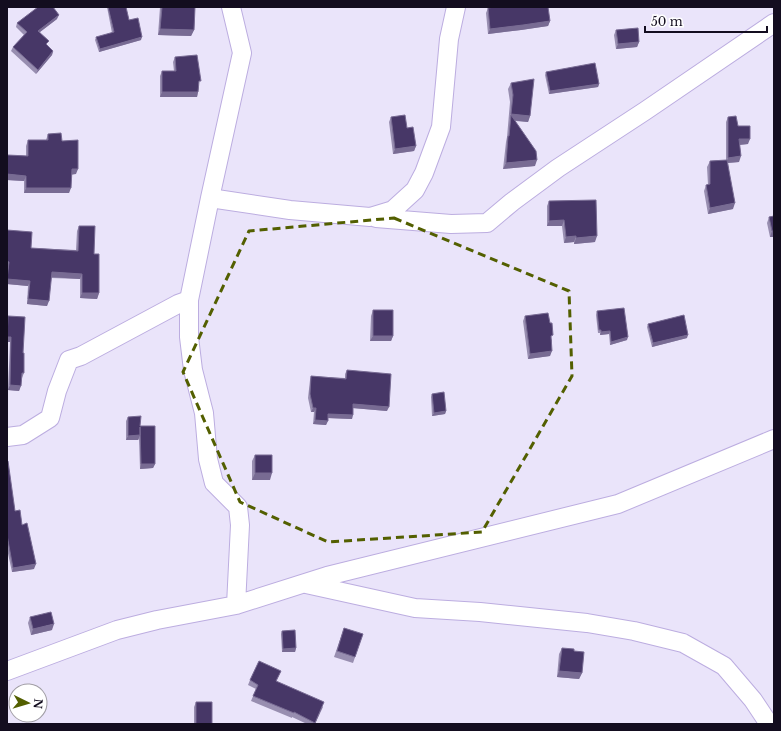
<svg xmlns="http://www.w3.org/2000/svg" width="781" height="731" viewBox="0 0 781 731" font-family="'Libre Baskerville',serif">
<rect width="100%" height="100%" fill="#eae4fa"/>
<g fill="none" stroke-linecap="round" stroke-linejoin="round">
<defs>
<path id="minor" d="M210,198l32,-145 -11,-46
M376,218l75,6 36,-1 25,-21 46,-34 87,-57 129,-88
M7,437l16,-2 27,-17 7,-27 12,-31 12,-4 97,-52 11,-4
M306,584l109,24 65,4 107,11 47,8 49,12 41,23 29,34 16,24
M236,605l4,-80 -2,-18 -24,-24 -6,-24 -4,-46 -11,-43 -4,-33v-37l21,-102 80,12 80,7 23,-7 22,-20 9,-17 17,-46 8,-88 7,-32
M7,671l110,-41 40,-10 79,-15 91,-29 291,-72 156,-65"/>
</defs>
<use href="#minor" stroke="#bcade0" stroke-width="20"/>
<use href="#minor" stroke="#fff" stroke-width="18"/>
</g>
<path fill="#988eb0" d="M107,7h19l3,13 12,20 -42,12 -4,-12 1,-3 16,-4z
M160,7h35l-1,23 -3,6 -33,-1z
M488,8l62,13 -2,5 -27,4 -33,4 -2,-21z
M57,19l-17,13 7,14 6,5 -1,4 -16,19 -25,-23 2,-4 11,-12 -8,-8 1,-4z
M616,30l23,12 -2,5 -21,2 -2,-14z
M175,57l24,29 -2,11h-37v-21l2,-5h12l-1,-9z
M546,72l53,12 -1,3 -49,7 -4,-19z
M511,83l19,33 -2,6 -13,-1 20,45 -32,3 3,-27 1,-5 3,-35 -2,-13z
M391,117l16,11 9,18 -2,5 -21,3 -4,-32z
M728,117l10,9 10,18 -8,1 -1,17 -11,1 5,46 -25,5 -4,-23 2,-6h2l-1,-18 3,-6 16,-1v-38z
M48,134l14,7 14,33h-4l-3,19h-45v-12l-17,-1v-25l19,1v-10l2,-6h18z
M549,201l46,41 -21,2v-2l-10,1 -2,-17h-15v-20z
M774,216v21h-4l-3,-14 2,-6z
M79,226l15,28 5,39 -2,6 -17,-1v-19l-29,-1 -4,28 -20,-2 1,-18 -21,-2v-54l24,18 45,2 1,-19z
M373,310l20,26 -2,5h-21l1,-25z
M597,311l30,29 -17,5 -1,-11 -9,1v-2h-2l-2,-18z
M8,316l15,37 1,20 -2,5 -3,13 -11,-1 2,-48h-3v-23z
M525,316l27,24 -2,16 -22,3 -5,-38z
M648,324l39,14 -35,9 -5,-20z
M347,370l40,41 -34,-3 -1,11 -24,-1 -2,7 -13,-1 1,-12h-3l-3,-14 2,-18 1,-4 34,2v-4z
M432,394l14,17 -1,3 -13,2 -1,-19z
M128,417l12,9 15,38 -2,4 -13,1 -1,-30 -1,1h-12v-19z
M255,455l15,25h-18v-19z
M7,461l8,50 7,14 12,44 -22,3 -5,-23z
M30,617l22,13 -21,5 -3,-12z
M344,628l19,6 -10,29 -19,-6z
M282,631l14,17 -1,4h-13l-1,-18z
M562,648l12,3 8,22 -3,6 -22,-2 2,-23z
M281,671l-5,11 47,25 -8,17h-8l-15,-7v1l-41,-17 5,-12 -8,-4 2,-5z
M196,702l16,22h-18v-17z"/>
<path fill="#786b93" d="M59,15l-2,4 -21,16 2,-4z
M550,21l-2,5 -27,4 -33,4 2,-5z
M160,29l34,1 -3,6 -33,-1z
M142,37l-1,3 -42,12 1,-3z
M639,42l-2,5 -21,2 2,-5z
M53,51l-1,4 -16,19 2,-4z
M599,84l-1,3 -49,7 1,-3z
M162,92h36l-1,5h-37z
M511,114l19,2 -2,6 -17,-2v-5l-2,5z
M739,139h11l-2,5 -11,1z
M416,146l-2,5 -21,3 2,-5z
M741,156l-2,6 -13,1 2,-5z
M537,160l-2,6 -32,3 3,-6z
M72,169h6l-2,5 -6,1z
M7,174l19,2 -2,5 -17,-1z
M26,188h45l-2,5h-45z
M735,203l-2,6 -25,5 2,-6z
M564,220l-2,6h-15l2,-5z
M772,231h2v6h-4z
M576,236l-2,6 -10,1 2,-6z
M597,236l-2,6 -21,2 2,-6z
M52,272l30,2 -2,5 -30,-2z
M7,279l23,2 -2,5 -21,-2z
M82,293h17l-2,6 -17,-1z
M28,299l21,2 -2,5 -20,-2z
M610,331l-1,3 -9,1 1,-3z
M688,335l-1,3 -35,9 1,-4z
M373,336h20l-2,5h-21z
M7,337h4l-1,5h-3z
M628,337l-1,3 -17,5 1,-3z
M552,351l-2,5 -22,3 2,-5z
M10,385l11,1 -2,5 -11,-1z
M353,404l36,3 -2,4 -35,-3z
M313,408h3l-2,4h-3z
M446,411l-1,3 -13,2 2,-3z
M328,414l25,1 -1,4 -25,-1z
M315,420l13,1 -2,4 -13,-1z
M140,435l-2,5h-12l2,-4z
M141,464h14l-2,4 -13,1z
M255,473h17l-2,7h-18z
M36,564l-2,5 -22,3 1,-4z
M54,624l-2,6 -21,5 2,-6z
M296,648l-1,4h-13l1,-3z
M559,671l23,2 -3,6 -22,-2z"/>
<path fill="#473767" stroke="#786b93" d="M38,7h15l6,8 -21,16 11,10 -3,3 7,7 -15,19 -25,-23 14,-15 -10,-9z
M108,7h18l3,13 9,-2 4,19 -42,12 -4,-12 18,-5z
M162,7h33l-1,23 -34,-1z
M494,7h54l2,14 -27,4 -33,4 -2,-21z
M638,28l1,14 -21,2 -2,-14z
M197,55l4,26h-2l-1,11h-36v-21h14l-1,-14z
M595,63l4,21 -49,7 -4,-19z
M534,79l-4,37 -19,-2 2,-19 -2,-12z
M405,115l2,13 6,-1 3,19 -21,3 -4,-32z
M511,115l25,36 1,9 -31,3 2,-27h1z
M736,116l2,10h12v13h-11l2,17 -13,2v-41z
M61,133l1,8 16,-1v29h-6l-1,19h-45v-12l-19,-2v-19l21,1v-16h20v-6z
M727,160l8,43 -25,5 -4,-23 4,-1v-23z
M596,200l1,36 -21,2v-2l-10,1 -2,-17 -15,1v-20z
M774,216v15h-2l-3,-14z
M79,226h16l-1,28h5v39h-17v-19l-30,-2 -3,29 -21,-2 2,-18 -23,-2 2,-17 -2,-1v-31l25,2 -1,16 47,3z
M624,308l4,29 -17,5 -1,-11 -9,1v-2h-2l-2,-19z
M373,310h20v26h-20z
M548,313l2,10h2l1,12 -2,1 1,15 -22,3 -5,-38z
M684,315l4,20 -35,8 -5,-19z
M8,316l17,1 -2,36h1v20h-2l-1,13 -11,-1 1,-48h-4z
M347,370l44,4 -2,33 -36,-3v11l-25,-1v7l-13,-1 1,-12h-3l-3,-14 1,-18 35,3z
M444,392l2,19 -12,2 -2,-19z
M141,416l-1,10h15v38h-14l-1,-37v8l-12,1v-19z
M255,455h17v18h-17z
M7,461h1l7,50 5,-1 2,15 5,-2 9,41 -23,4 -6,-33z
M51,612l3,12 -21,5 -3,-12z
M344,628l19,6 -8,23 -18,-6z
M295,630l1,18 -13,1 -1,-18z
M562,648l12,1v2l10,1 -2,21 -23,-2z
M259,661l22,10 -5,10 48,21 -9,21 -21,-11v1l-41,-17 5,-11 -8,-5z
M196,702h16v22h-16z"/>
<path fill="none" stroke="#535f00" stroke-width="3" stroke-dasharray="8 5" stroke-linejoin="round" d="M394,218l175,73 3,85 -90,156 -154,10 -88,-40 -57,-130 66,-141z"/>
<rect width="781" height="731" fill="none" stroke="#130d1f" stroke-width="16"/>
<g transform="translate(28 703) rotate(95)"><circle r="19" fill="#ffffff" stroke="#a19ea5"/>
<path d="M0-3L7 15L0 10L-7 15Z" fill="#535f00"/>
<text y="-6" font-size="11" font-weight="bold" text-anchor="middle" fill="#130d1f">N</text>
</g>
<path d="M645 26v6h122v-6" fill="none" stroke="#130d1f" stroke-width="2"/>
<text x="651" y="26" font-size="12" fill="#130d1f" stroke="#ffffff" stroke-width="3" paint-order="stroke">50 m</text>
</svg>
